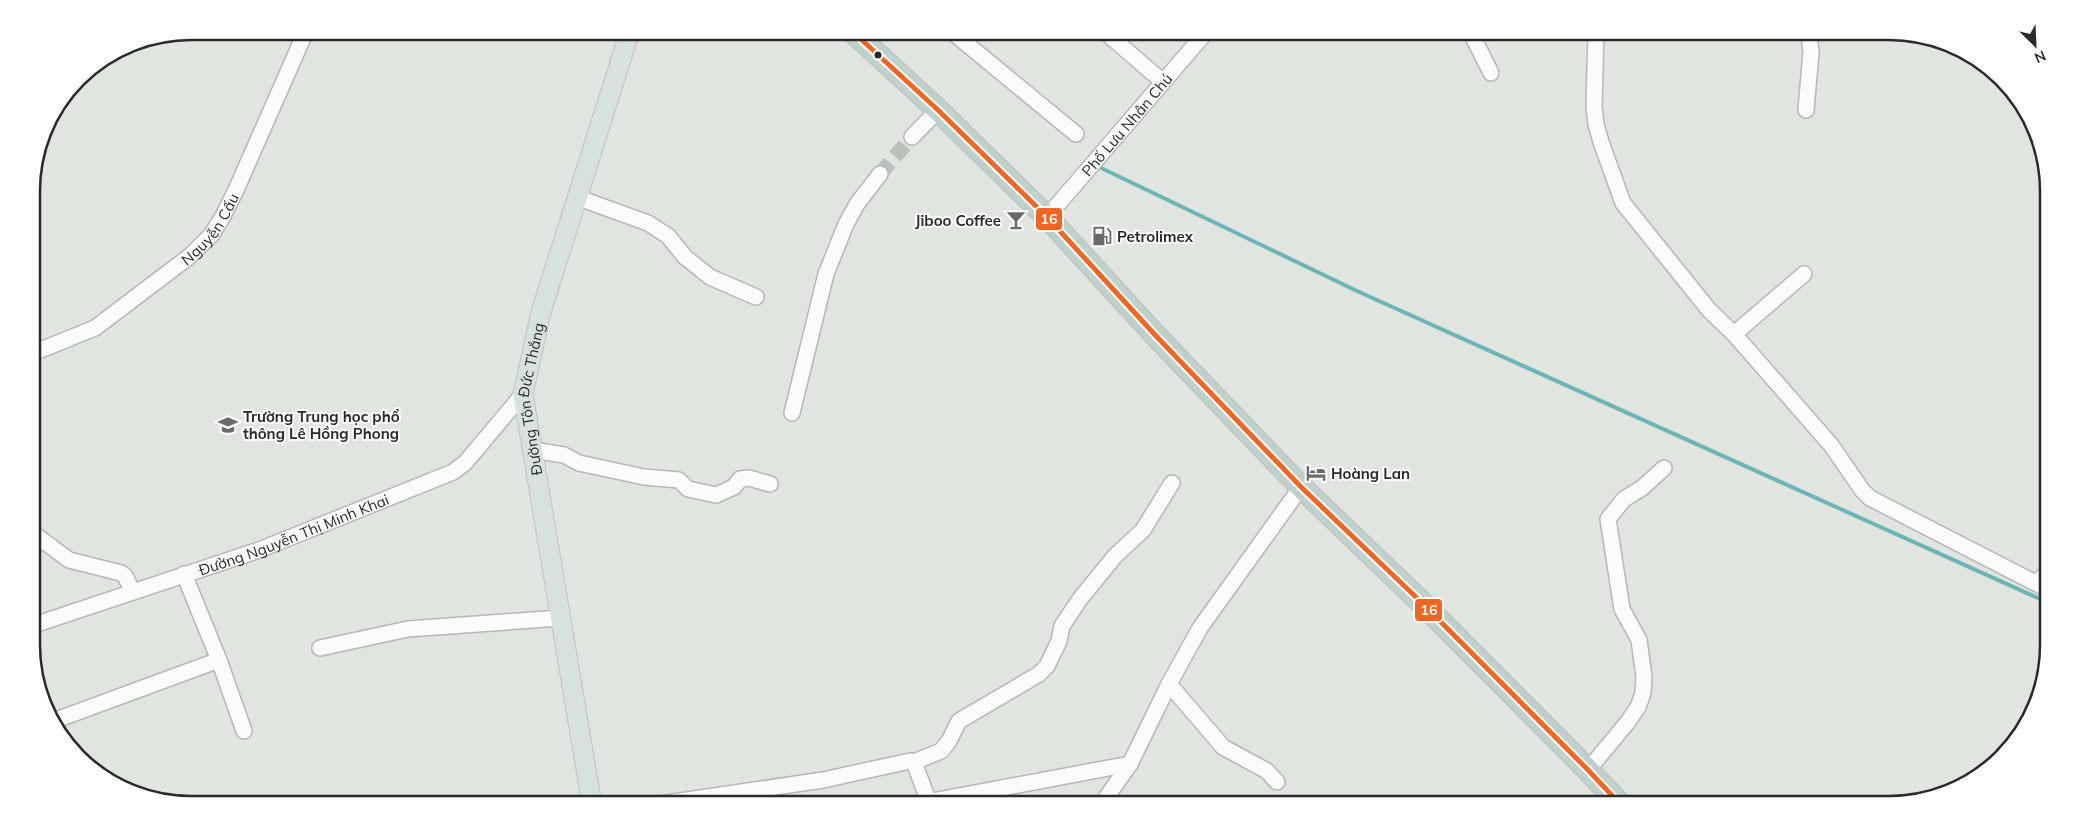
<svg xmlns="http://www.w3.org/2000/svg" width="2080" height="836" viewBox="0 0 2080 836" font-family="Mulish,sans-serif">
<rect width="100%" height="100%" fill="#e0e5df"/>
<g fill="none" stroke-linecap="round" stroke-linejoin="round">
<path stroke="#6db5b4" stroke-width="4" d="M1097,166l260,125 692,312"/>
<path stroke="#bbc0ba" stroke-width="15" stroke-dasharray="15 8" stroke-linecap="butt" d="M880,174l32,-37"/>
<defs>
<g id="minor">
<path d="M951,31l125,103"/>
<path d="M1104,31l59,51"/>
<path d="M1470,31l21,42"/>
<path d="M1596,31l-2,76 2,17 5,18 22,61 86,107 25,24 97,111 31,45 8,8 179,92"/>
<path d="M1805,31l4,4 2,17 -5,58"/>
<path d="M912,137l26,-27"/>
<path d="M576,197l72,26 20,13 17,21 25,20 46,20"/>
<path id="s1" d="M1047,217l160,-186"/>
<path d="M1734,334l70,-60"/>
<path id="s2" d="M33,353l62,-25 95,-72 22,-22 11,-18 13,-26 70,-159"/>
<path d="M792,413l34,-139 20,-50 11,-20 23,-30"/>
<path d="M533,450l31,5 15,8 65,14 35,3 9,9 28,6 18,-8 6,-8 9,-1 21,6"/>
<path d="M34,534l35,26 52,13 4,3 8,16"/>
<path d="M184,574l35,86 25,71"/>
<path d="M2036,583l13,-12"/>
<path id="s3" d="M34,625l225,-75 194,-78 12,-9 58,-69"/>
<path d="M320,648l88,-19 152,-11"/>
<path d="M1169,684l54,63 44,24 10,11"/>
<path d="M56,720l163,-60"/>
<path d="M914,762l27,-11 8,-10 10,-20 80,-47 8,-8 12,-25 3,-15 18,-27 35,-43 28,-26 29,-47"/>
<path d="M1588,770l39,-47 11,-16 5,-14 1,-16 -5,-37 -17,-31 -14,-90 16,-20 18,-11 22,-20"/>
<path d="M653,805l170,-25 87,-19 4,1 13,35 5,4 198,-37"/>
<path d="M1101,805l29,-41 39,-80 31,-56 101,-141"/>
</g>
<g id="major">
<path id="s4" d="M592,805l-69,-411 18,-82 89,-281"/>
</g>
<path id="highway" d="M852,31l86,79 109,107 109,119 145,151 119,114 168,169 32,34"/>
</defs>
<use href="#minor" stroke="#b5b8b4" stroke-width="18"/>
<use href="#major" stroke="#c1c3c1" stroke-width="21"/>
<use href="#highway" stroke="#c1c3c1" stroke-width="24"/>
<use href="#minor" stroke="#fafbfa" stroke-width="15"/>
<use href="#major" stroke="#d7e2de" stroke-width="19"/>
<use href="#highway" stroke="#bfd1cb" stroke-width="21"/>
<defs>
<path id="bus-1" d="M852,31l86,79 109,107 109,119 145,151 119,114 168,169 32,34"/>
</defs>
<use href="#bus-1" stroke="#fff" stroke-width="9"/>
<use href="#bus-1" stroke="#f26522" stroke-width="5"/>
</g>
<defs>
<symbol id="bar-bare" viewBox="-9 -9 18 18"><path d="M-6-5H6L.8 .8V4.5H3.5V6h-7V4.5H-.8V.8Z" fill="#686c67" stroke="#fff" stroke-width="2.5" paint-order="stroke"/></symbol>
<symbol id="fuel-bare" viewBox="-9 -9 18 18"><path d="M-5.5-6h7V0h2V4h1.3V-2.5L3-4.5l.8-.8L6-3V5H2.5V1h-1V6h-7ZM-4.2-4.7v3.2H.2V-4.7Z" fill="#686c67" stroke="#fff" stroke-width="2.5" paint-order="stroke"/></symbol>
<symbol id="school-bare" viewBox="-9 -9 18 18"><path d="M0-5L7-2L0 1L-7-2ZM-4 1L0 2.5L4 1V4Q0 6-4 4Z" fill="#686c67" stroke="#fff" stroke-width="2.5" paint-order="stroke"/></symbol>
<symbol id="hotel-bare" viewBox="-9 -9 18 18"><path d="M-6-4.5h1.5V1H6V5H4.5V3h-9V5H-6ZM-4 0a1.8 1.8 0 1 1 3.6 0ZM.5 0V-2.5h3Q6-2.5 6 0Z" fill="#686c67" stroke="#fff" stroke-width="2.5" paint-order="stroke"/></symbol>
</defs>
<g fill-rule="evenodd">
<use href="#bar-bare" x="1002" y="206" width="28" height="28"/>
<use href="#fuel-bare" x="1088" y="222" width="28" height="28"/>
<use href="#school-bare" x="214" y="411" width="28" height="28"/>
<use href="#hotel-bare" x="1302" y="459" width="28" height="28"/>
</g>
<circle fill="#282b27" stroke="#fff" stroke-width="2" cx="878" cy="55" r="4.5"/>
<g text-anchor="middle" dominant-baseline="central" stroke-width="4" stroke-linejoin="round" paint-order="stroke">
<g font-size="15" fill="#282b27" stroke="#fff">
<text stroke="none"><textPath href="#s1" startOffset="122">Phố Lưu Nhân Chú</textPath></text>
<text stroke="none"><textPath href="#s2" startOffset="220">Nguyễn Cấu</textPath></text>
<text stroke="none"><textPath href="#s4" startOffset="412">Đường Tôn Đức Thắng</textPath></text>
<text stroke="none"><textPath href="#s3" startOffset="275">Đường Nguyễn Thị Minh Khai</textPath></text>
</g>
<g font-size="15" font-weight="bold" fill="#282b27" stroke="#fff" text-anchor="start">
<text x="1001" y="220" text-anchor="end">Jiboo Coffee</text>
<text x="1117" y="236">Petrolimex</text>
<text x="243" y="416">Trường Trung học phổ<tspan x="243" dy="17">thông Lê Hồng Phong</tspan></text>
<text x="1331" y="473">Hoàng Lan</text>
</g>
</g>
<path d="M0 0H2080V836H0ZM191 40H1889A151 151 0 0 1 2040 191V645A151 151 0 0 1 1889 796H191A151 151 0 0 1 40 645V191A151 151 0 0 1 191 40Z" fill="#fff" fill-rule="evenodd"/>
<path fill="none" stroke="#282b27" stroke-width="2.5" d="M191 40H1889A151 151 0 0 1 2040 191V645A151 151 0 0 1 1889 796H191A151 151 0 0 1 40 645V191A151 151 0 0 1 191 40Z"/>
<g stroke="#fff" stroke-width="2">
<rect x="1035" y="207" width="28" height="24" rx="5" fill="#f26522"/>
<rect x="1414" y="598" width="29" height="24" rx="5" fill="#f26522"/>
</g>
<g font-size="14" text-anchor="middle" font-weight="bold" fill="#fff">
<text x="1049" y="224">16</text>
<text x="1429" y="615">16</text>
</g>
<g transform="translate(2035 45) rotate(156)" stroke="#ffffff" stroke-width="4" paint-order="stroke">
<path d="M0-4L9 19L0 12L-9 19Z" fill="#282b27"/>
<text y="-8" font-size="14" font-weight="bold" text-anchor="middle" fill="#282b27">N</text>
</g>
</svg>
